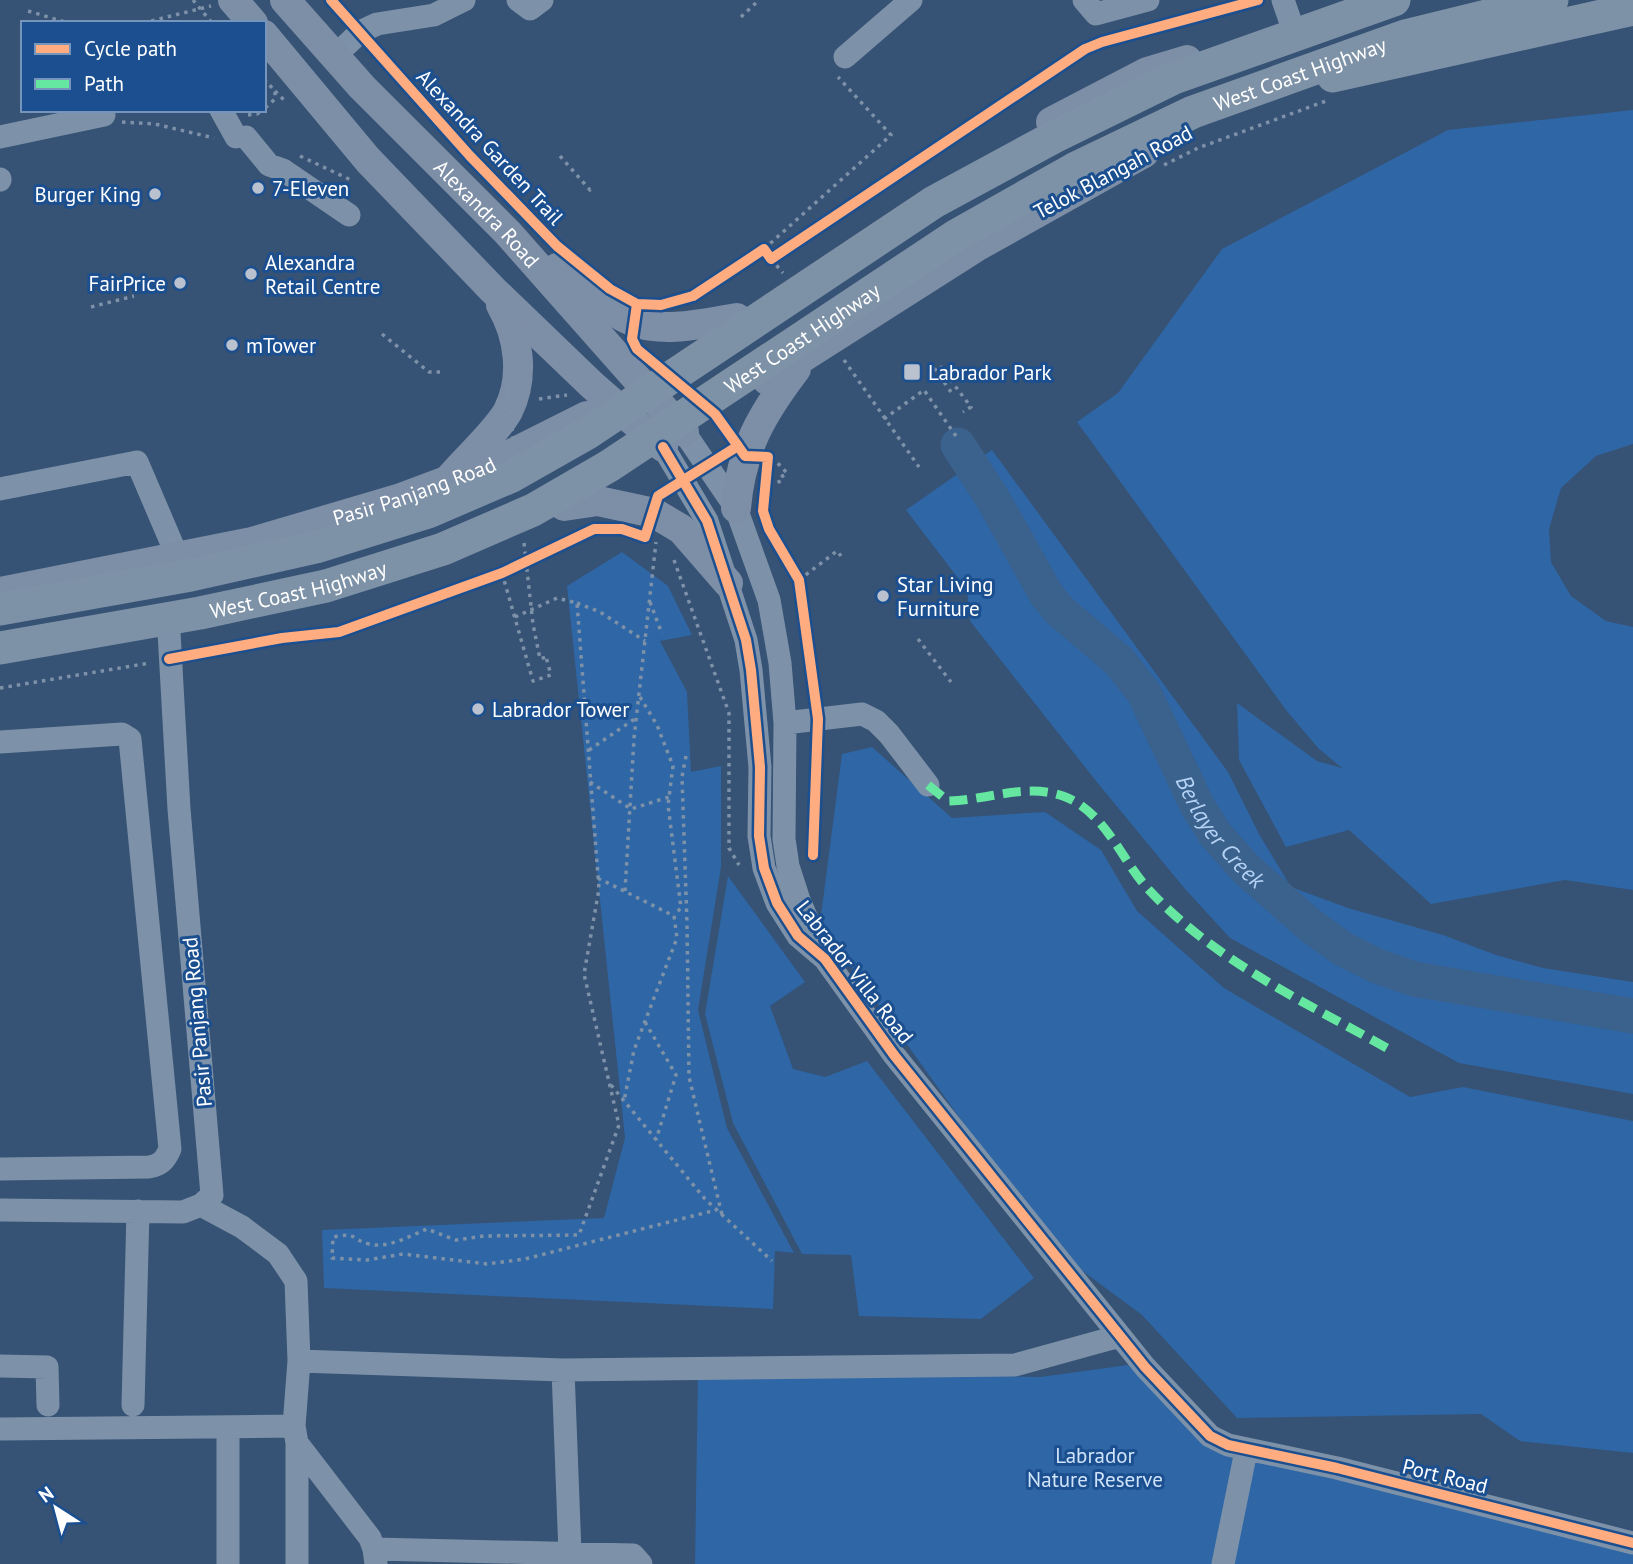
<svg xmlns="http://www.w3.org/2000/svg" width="1633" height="1564" viewBox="0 0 1633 1564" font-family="'PT Sans',sans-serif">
<rect width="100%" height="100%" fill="#365274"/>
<path fill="#2f66a5" d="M1633,110v334l-37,12 -35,32 -12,41 2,33 20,34 35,25 27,6v263l-68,-10 -134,24 -82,-74 -63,17 -47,-87 -2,-57 80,58 25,7 -24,-20 -32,-38 -209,-288 41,-29 104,-144 226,-119z
M992,450l236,322 31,62 32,53 57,21 95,27 53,20 47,13 90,14v112l-174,-31 -229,-125 -45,-49 -89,-108 -126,-160 -3,-31 -61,-80z
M622,552l46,34 24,49 -32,6 27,51 4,80 30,-6v101l-23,143 29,118 67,125 -19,-2 -2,58 -449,-21 -2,-58 282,-12 21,-80 -58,-552z
M872,747l80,71 93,-6 56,38 36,61 87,77 186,109 53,-10 170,34v332l-113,-12 -39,-27 -244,4 -95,-103 -62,-46 -93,-113 -167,-233 22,-169z
M728,876l77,106 -35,24 23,63 32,8 42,-16 167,217 -53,41 -122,-3 -8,-61 -49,-1 -69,-131 -28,-109z
M1128,1365l98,88 321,77 86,24v10h-938l3,-193 342,6z"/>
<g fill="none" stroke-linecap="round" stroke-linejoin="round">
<path stroke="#3b618d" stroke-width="35" id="s1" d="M958,445l35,54 53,95 14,17 59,50 25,32 53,112 18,29 31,35 65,57 32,23 34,17 37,13 219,37"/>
<path stroke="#7d92a8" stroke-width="3.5" stroke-dasharray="3.5 5" stroke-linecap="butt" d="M193,0l19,23
M28,11l40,12
M741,17l18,-17
M143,23l68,-17
M264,79l11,12v8l-11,10
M275,91l9,9
M248,115l9,-1 6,-4
M122,122l33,2 59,14
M300,156l53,25
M560,156l30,34 4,-4
M1164,165l34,-17 128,-47
M764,249l127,-114 -53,-58
M771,259l12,14
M91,307l43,-11
M382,334l47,38h15
M844,360l75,107
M951,392l-16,-23 5,-3 31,41 -8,5
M539,399l28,-4
M884,419l40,-29 34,49
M772,457l15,16 -9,6 2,5
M674,560l55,153v135l10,17
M502,573l31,108 18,-6 -5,-18
M799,580l38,-29 4,5
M650,602l12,32
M577,603l23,9 45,29
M515,617l42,-19 20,5 22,286 -15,85 35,151 -40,110 -95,1 -28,4 -29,-11c-18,7 -39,20 -58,15 -20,-5 -10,-12 -36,-7l-1,21 35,2 36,-6 84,10 38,-5 191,-49
M918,639l33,43
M0,688l150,-25
M640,697l17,28 16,41 -5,39 13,103 -7,7
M589,750l47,-32
M686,756l-4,21 5,147 2,153 33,138
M590,782l41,27 38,-12
M598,878l76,38 3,22 -43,112 -10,51
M625,891l9,-153 22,-196
M645,1022l31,53 -20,65
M611,1085l94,114 67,62"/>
<path stroke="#7d92a8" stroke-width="23" d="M518,0l12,9 12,-9
M1084,0l12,14 52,-14
M1283,0l9,26
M334,57l26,-25 17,-8 57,-9 30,-15
M845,57l66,-57
M221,110l15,27
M0,137l104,-22
M246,137l23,28 14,5 66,45
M0,179v1
M684,432l52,76 33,92 11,63 5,60 -1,116 4,27 11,34 20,47
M663,447l44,74 39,119 5,30 9,97 -1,69 5,32 13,35 21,33 27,23 69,96 251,312 65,69 18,9 109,23 296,75
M0,489l137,-27 41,96
M785,723l77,-9 14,7 13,13 39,51
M0,742l122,-8 8,5 40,410c-5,11 -9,16 -21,18l-149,2
M201,1205l41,22 36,27 18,27 3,80 -5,65 3,17v121
M0,1210l183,2 18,-7 11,-10 -33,-386 -10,-177
M299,1361l264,9 452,-5 105,-29
M0,1366l47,1 1,38
M563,1370l7,183
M133,1405l5,-194
M228,1428v136
M0,1429l294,-3
M297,1443l73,95 4,11 2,15
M374,1549l259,6 8,9
M1223,1564l23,-113"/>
<g stroke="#7d8ea7" stroke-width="30">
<path d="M233,0l20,23"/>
<path id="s2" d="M285,0l77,87 146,146 176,199"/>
<path d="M264,35l104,125 125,130 99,95 71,62"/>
<path d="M1051,122l96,-50 40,-12"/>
<path d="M557,268c20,16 53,45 77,54 33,11 70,1 103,-4"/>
<path d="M767,380l209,-133 168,-94"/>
<path d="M450,478c16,-19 47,-47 58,-67 17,-34 11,-75 -7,-106"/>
<path d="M564,506l34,-5 56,12 27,16 47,54"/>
<path d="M736,508c5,-58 25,-93 60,-139"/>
<path id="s3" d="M0,592l252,-50 146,-43 91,-34 98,-49"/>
</g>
<path stroke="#7e92a7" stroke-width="33" d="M1333,76l300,-67"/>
<path stroke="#7d92a8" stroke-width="3.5" stroke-dasharray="3.5 5" stroke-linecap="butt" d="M506,377l8,68
M524,543l9,81 7,35 6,-2"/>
<g stroke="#7e92a7" stroke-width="33">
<path d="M0,609l191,-34 125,-28 112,-35 84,-36 74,-42 348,-232 120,-65 120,-59 220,-78"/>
<path id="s4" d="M0,648l200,-35 126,-27 117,-37 90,-39 76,-44 348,-231 117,-66 119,-57 212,-76 147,-36"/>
</g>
<path stroke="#66e7a1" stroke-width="9" stroke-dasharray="18 9" stroke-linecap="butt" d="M928,785l20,16c40,-1 77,-18 115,-5 42,15 58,64 86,94 68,73 157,112 243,161"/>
<defs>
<path id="cycleway" d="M331,0l139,156 87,90 53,43 27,15 24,1 32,-9 71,-47 7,10 314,-210 17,-7 156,-42
M738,446l7,10 23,1 -5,54 6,18 30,51 19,139 -5,136
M663,447l44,74 39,119 5,30 9,97 -1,69 5,32 13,35 21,33 27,23 69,96 251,312 65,69 18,9 109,23 296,75
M169,659l113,-21 57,-6 163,-59 92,-44h28l23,8 13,-41 80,-50 -23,-32 -78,-65 -5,-10 5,-35"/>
</defs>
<use href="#cycleway" stroke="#1b4f8f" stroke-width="15"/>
<use href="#cycleway" stroke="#ffac80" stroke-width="10"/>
</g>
<g fill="#b9c2ce" stroke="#1b4f8f" stroke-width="2.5">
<circle cx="258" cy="188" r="7"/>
<circle cx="155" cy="194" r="7"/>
<circle cx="251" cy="274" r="7"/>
<circle cx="180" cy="283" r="7"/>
<circle cx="232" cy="345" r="7"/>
<rect x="903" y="363" width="18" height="18" rx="3.5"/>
<circle cx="883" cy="596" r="7"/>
<circle cx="478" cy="709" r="7"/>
</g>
<g text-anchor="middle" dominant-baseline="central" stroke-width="6" stroke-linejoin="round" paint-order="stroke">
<g font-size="21" fill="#fff" stroke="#1b4f8f">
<text stroke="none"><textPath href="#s4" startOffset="1438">West Coast Highway</textPath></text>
<text transform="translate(490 147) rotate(47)">Alexandra Garden Trail</text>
<text transform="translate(1113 172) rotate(-28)">Telok Blangah Road</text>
<text stroke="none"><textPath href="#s2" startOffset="294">Alexandra Road</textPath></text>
<text stroke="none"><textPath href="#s4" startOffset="872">West Coast Highway</textPath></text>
<text stroke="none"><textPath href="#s3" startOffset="427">Pasir Panjang Road</textPath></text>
<text stroke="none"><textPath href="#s4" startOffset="304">West Coast Highway</textPath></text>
<text transform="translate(855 972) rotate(52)">Labrador Villa Road</text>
<text transform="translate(197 1022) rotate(-95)">Pasir Panjang Road</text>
<text transform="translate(1445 1476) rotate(14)">Port Road</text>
</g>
<g font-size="21" fill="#fff" stroke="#1b4f8f" text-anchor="start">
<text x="272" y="188">7-Eleven</text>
<text x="141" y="194" text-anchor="end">Burger King</text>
<text x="265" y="262">Alexandra<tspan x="265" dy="24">Retail Centre</tspan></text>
<text x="166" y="283" text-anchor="end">FairPrice</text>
<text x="246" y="345">mTower</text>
<text x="928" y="372">Labrador Park</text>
<text x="897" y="584">Star Living<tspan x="897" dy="24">Furniture</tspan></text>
<text x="492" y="709">Labrador Tower</text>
</g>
<g font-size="21" fill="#cfe3fa" stroke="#1b4f8f">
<text x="1095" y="1455">Labrador<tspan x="1095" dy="24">Nature Reserve</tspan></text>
</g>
<g font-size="23" font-style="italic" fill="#b5d3f5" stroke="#1b4f8f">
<text stroke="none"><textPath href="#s1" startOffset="472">Berlayer Creek</textPath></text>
</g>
</g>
<rect x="21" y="21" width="245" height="91" fill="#1b4f8f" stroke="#7695bc" stroke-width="2"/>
<rect x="35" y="44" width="35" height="10" fill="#ffac80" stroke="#7695bc" stroke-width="2"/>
<text x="84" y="56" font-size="21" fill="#ffffff">Cycle path</text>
<rect x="35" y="79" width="35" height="10" fill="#66e7a1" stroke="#7695bc" stroke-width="2"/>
<text x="84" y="91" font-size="21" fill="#ffffff">Path</text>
<g transform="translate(56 1508) rotate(324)" stroke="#1b4f8f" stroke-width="5" paint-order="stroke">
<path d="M0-5L12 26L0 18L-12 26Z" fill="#ffffff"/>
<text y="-10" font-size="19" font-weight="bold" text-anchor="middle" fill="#ffffff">N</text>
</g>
</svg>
